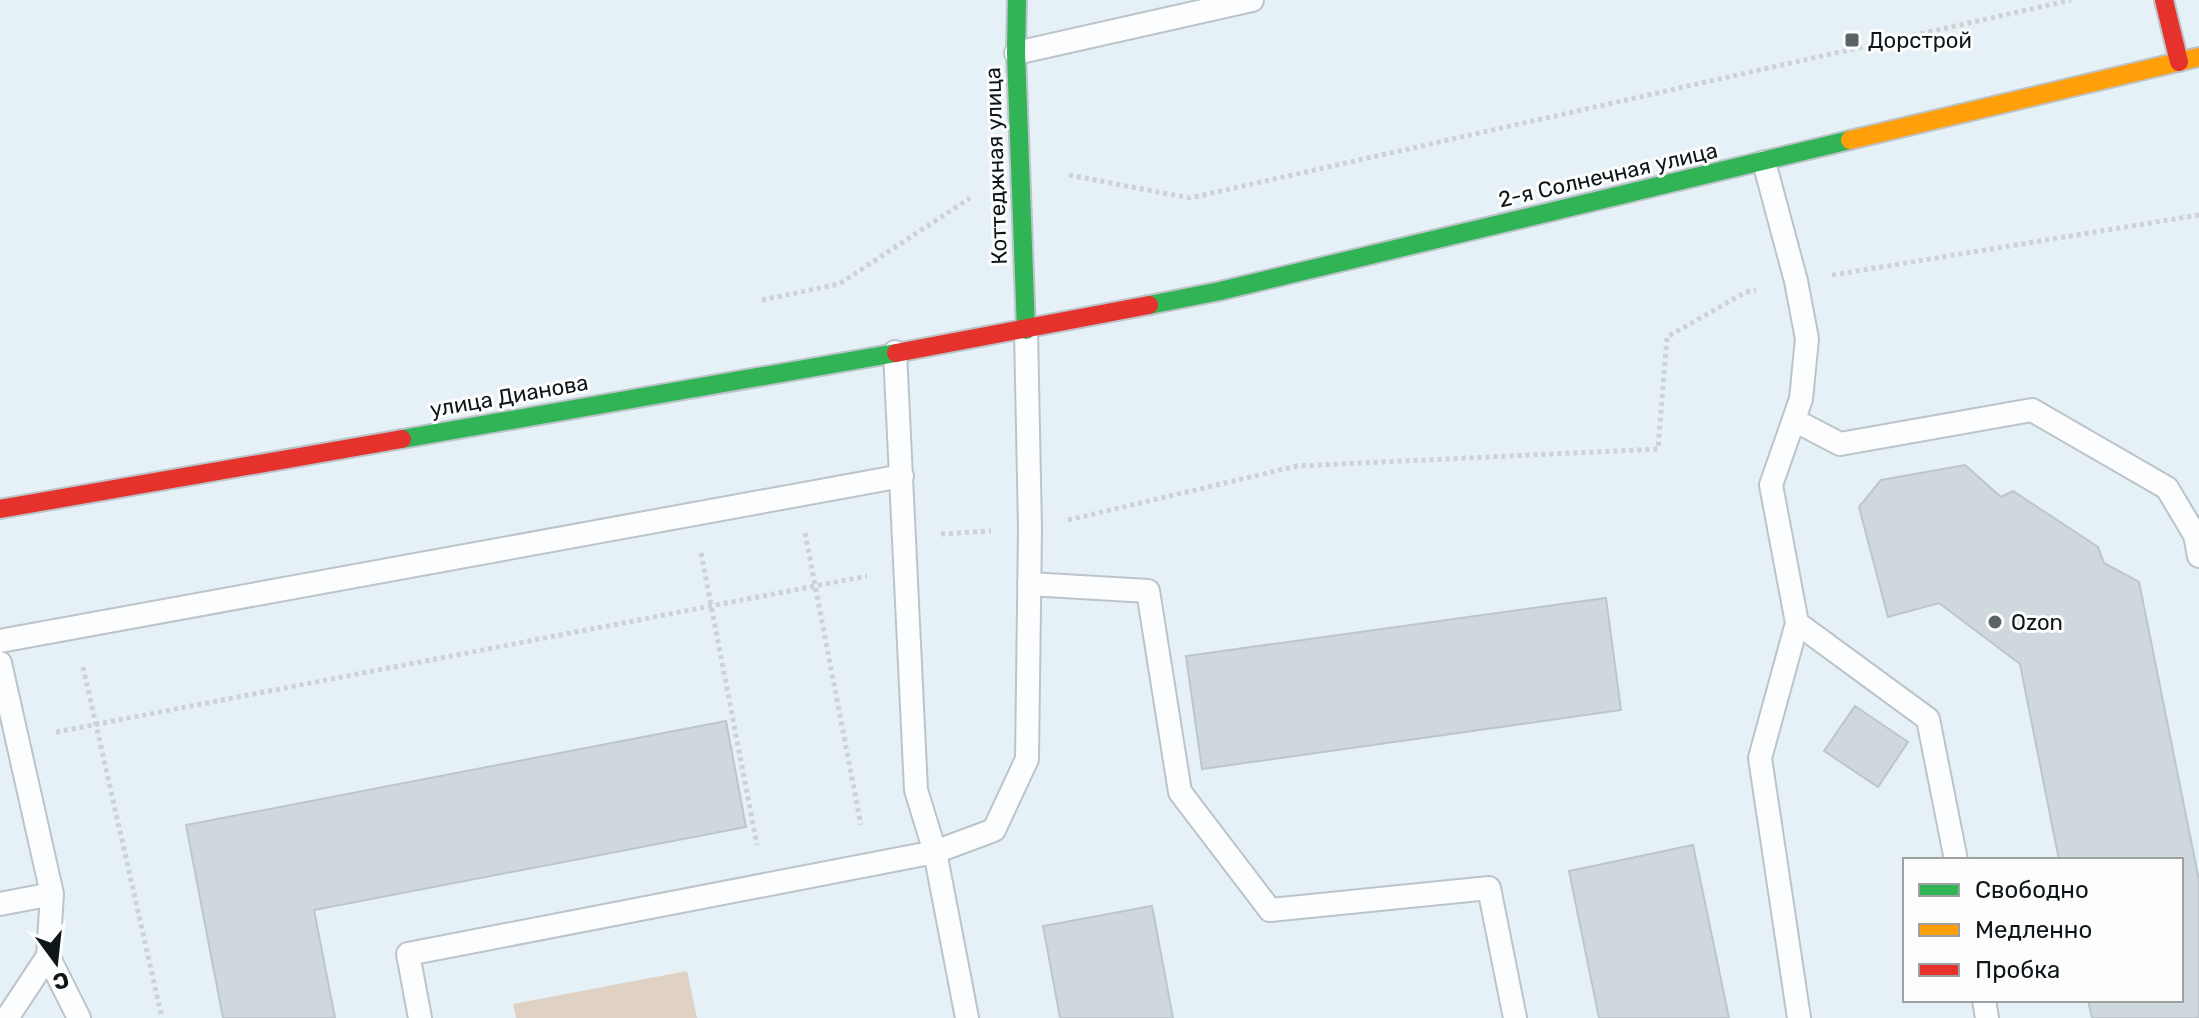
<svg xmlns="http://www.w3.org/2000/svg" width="2199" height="1018" viewBox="0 0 2199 1018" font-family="Rubik,sans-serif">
<rect width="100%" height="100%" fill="#e6f1f7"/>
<path fill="#dfd1c4" d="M687,971l10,47h-181l-3,-14z"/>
<path fill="#cfd8dc" stroke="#bdc6ca" stroke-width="2" d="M1965,465l36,32 12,-6 85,56 6,16 35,19 60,298v138h-107l-4,-18h93v-140h-122l-39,-196 -81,-61 -51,14 -29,-110 22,-27z
M1606,598l15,112 -419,59 -16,-113z
M1855,706l53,36 -30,45 -54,-36z
M726,721l20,106 -432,83 21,108h-112l-37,-193z
M1693,845l36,173h-130l-30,-147z
M1152,906l21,112h-113l-17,-92z"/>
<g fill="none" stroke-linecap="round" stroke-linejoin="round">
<defs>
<path id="lane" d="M1016,53l236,-53
M1764,162l32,119 11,58 -6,60 -30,86 26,138 131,96 28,141
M895,352l21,438 19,62 32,166
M1794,420l46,24 192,-34 135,78 28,47 4,21
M1029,584l119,7 32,201 90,118 219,-22 26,130
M1797,623l-37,135 39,260
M0,641l902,-165
M0,663l52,231 -4,62 -41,62
M0,904l52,-10
M48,956l31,62
M1984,1000l3,18
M420,1018l-12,-64 527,-102 59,-22 33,-71 3,-230 -4,-199"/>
<path id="fast" d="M1017,0l-1,53 10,277
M1149,305l71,-14 630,-151
M402,439l494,-86"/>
<path id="slow" d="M1850,140l349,-83"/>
<path id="jam" d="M2164,0l15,62
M896,353l253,-48
M0,509l402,-70"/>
</defs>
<use href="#lane" stroke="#bcc4c9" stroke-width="26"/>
<use href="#fast" stroke="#bcc4c9" stroke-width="22"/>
<use href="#slow" stroke="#bcc4c9" stroke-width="22"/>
<use href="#jam" stroke="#bcc4c9" stroke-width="22"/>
<path stroke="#cfd2d4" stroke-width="5" stroke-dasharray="4 4" stroke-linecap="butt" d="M1069,175l121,23 881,-198
M1832,275l367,-60
M762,300l77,-16 131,-86
M1068,520l229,-54 361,-17 9,-112 79,-45 10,-2
M805,533l56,292
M941,534l50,-3
M701,553l56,292
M83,667l79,351
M56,732l811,-156"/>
<use href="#lane" stroke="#fbfdfe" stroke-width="22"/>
<use href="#fast" stroke="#30b455" stroke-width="18"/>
<use href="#slow" stroke="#ff9f0a" stroke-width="18"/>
<use href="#jam" stroke="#e5322d" stroke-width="18"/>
</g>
<g fill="#5a6367" stroke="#fdfdfd" stroke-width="3">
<rect x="1844" y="32" width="16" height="16" rx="4"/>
<circle cx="1995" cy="622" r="8"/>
</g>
<g text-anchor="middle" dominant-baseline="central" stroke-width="6" stroke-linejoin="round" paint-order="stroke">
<g font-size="22" fill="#0e1619" stroke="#fdfdfd" text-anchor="start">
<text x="1868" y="40">Дорстрой</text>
<text x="2011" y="622">Ozon</text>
</g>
<g font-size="22" fill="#0e1619" stroke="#fdfdfd">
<text transform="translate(996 166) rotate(-92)">Коттеджная улица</text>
<text transform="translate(1608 175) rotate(-13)">2-я Солнечная улица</text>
<text transform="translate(509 396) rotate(-10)">улица Дианова</text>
</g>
</g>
<rect x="1903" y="858" width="280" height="144" fill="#fdfdfd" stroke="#9da1a2" stroke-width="2"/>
<rect x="1919" y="884" width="40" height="12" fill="#30b455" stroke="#9da1a2" stroke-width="2"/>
<text x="1975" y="898" font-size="24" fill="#0e1619">Свободно</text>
<rect x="1919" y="924" width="40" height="12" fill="#ff9f0a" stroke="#9da1a2" stroke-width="2"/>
<text x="1975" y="938" font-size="24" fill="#0e1619">Медленно</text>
<rect x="1919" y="964" width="40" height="12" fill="#e5322d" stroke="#9da1a2" stroke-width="2"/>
<text x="1975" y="978" font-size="24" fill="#0e1619">Пробка</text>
<g transform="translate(56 962) rotate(165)" stroke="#fdfdfd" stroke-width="6" paint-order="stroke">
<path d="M0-6L14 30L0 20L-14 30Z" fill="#0e1619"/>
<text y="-12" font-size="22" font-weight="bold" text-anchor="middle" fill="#0e1619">С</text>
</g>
</svg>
